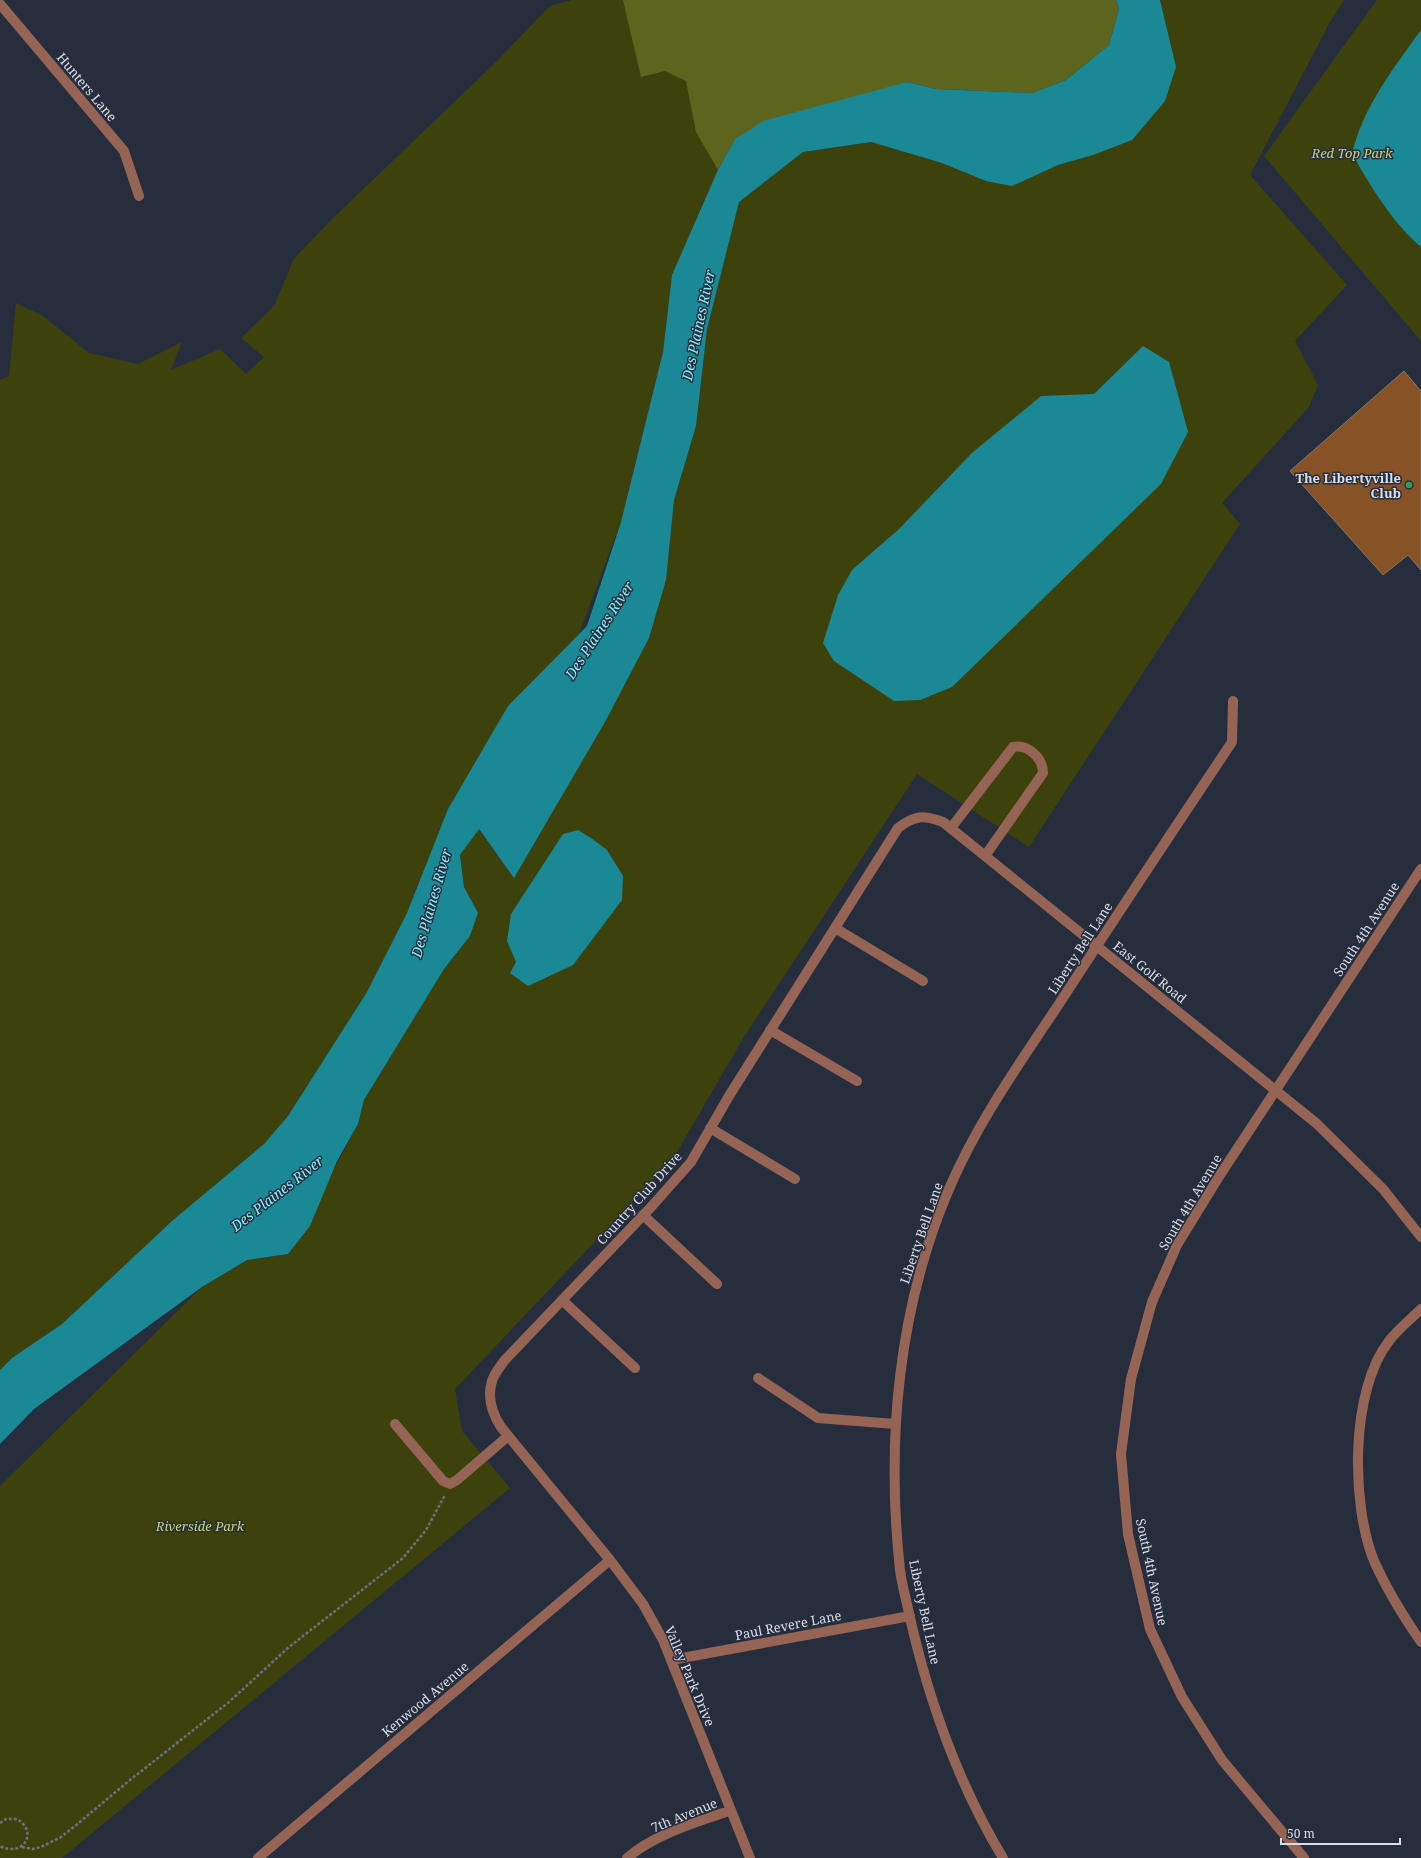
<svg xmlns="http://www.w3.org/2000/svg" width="1421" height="1858" viewBox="0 0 1421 1858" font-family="'Noto Serif',serif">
<rect width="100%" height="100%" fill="#262e3e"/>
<path fill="#3d420d" d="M572,0h544l-353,121 -91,154 -9,77 -42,170 -42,112 -71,72 -60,103 -41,104 -40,79 -79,124 -24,28 -92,77 -110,103 -50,34 -12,12v-990l9,-4 7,-73 27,13 46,37 49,11 44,-22 -11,28 49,-21 26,25 18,-17 -23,-19 33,-32 20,-47 36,-38 165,-158 55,-57z
M1160,0h184l-14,22 -80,153 97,110 -52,56 23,44 -9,22 -87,96 18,21 -211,323 -112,-73 -175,266 -69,119 -218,230 7,42 48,57 -448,370h-62v-372l202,-199 45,-27 42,-6 69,-130 6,-24 80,-131 26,-33 8,-23 -14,-26 -4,-32 18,-26 36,48 135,-239 17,-58 8,-80 22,-74 11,-97 32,-127 64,-50 68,-10 71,21 44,18 72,-16 35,-10 82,-88z
M1377,0h44v341l-157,-185z"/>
<path fill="#5d641d" d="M623,0h493l3,9 -10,36 -43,35 -34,13 -96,-4 -29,-7 -172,57 -17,31 -22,-38 -10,-51 -21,-10 -24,6z"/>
<path fill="#1b8995" d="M1116,0h44l16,67 -11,34 -33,39 -39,15 -35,10 -46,21 -26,-5 -44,-18 -71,-21 -68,10 -64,50 -32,127 -11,97 -22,74 -8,80 -17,58 -44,84 -91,156 -35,-49 -19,26 4,32 14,26 -8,23 -26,33 -80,131 -6,24 -21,37 -27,65 -22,28 -41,6 -45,27 -168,122 -34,35v-74l12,-12 50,-34 110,-103 92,-77 24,-28 79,-124 40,-79 41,-104 60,-103 79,-80 34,-104 42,-170 9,-77 46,-105 17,-31 28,-18 144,-39 29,7 96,4 34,-13 43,-35 10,-36z
M1421,30v217c-30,-26 -49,-59 -69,-93 11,-47 41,-85 69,-124z
M1143,346l26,16 19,70 -27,52 -209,203 -32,13 -26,1 -60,-40 -11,-18 15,-48 14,-25 47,-41 73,-76 69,-57 53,-2z
M578,830l13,8 16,12 16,26 -1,24 -49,65 -45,21 -18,-13 6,-11 -9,-21 4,-27 52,-80z"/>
<path fill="#885227" stroke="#877467" d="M1404,371l17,20v179l-13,-15 -25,20 -93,-104z"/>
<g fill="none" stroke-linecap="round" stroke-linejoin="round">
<path stroke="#6a717f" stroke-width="2.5" stroke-dasharray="3 2" stroke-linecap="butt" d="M0,1823l6,-4h11c22,13 6,39 -17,27
M22,1847l11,2 8,-2 20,-10 14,-11 55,-46 99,-78 60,-55 114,-89 23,-28 19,-35"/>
<path stroke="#966454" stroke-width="10" d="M0,4l124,147 15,45
M951,828l62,-81c15,-3 30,11 30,26l-58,83
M835,928l88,53
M770,1030l87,51
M710,1128l85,51
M643,1215l74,69
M562,1300l73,68
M1421,1309c-10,10 -23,20 -32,32 -39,50 -38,163 -15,220 13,29 29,55 47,81
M758,1378l60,40 77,6
M395,1424l48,57 7,3 7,-4 51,-44
M671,1660l239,-44
M258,1858l352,-298
M627,1858c29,-25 69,-35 104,-48
M750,1858l-87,-218 -20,-36 -33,-44 -109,-133c-9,-14 -14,-30 -9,-46 2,-7 8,-14 12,-20l148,-155 39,-44 38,-66 169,-268c17,-13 25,-13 45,-6l373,301 67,66 38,48
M1003,1858c-44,-73 -74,-157 -93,-240 -3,-16 -8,-32 -10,-48 -14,-129 -2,-262 49,-381 28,-66 70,-125 110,-185 57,-88 115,-175 173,-262l1,-41
M1304,1858l-82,-98 -40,-63 -32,-68 -22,-95 -7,-80 10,-75 21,-77 25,-57 43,-70 201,-306"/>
</g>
<circle fill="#2e9e5b" stroke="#262e3e" stroke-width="1.5" cx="1409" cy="485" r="4"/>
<g text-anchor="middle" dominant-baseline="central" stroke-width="3" stroke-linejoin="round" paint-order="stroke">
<g font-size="13" fill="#d9dee9" stroke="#262e3e">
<text transform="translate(87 87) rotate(50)">Hunters Lane</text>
<text transform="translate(1366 929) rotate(-57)">South 4th Avenue</text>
<text transform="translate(1080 948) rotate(-57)">Liberty Bell Lane</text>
<text transform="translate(1150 972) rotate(39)">East Golf Road</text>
<text transform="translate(639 1198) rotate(-48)">Country Club Drive</text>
<text transform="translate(1190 1202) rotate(-59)">South 4th Avenue</text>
<text transform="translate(921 1233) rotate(-71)">Liberty Bell Lane</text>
<text transform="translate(1152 1572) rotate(78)">South 4th Avenue</text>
<text transform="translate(925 1612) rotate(78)">Liberty Bell Lane</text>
<text transform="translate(788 1625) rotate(-11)">Paul Revere Lane</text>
<text transform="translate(690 1676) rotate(67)">Valley Park Drive</text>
<text transform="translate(425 1699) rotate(-40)">Kenwood Avenue</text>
<text transform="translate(684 1815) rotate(-22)">7th Avenue</text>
</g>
<g font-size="13" font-style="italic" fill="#cad675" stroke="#262e3e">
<text x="1352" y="153">Red Top Park</text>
<text x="200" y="1526">Riverside Park</text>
</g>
<g font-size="13" font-weight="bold" fill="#d9dee9" stroke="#262e3e" text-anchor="end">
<text x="1401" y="478">The Libertyville<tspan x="1401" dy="15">Club</tspan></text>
</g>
<g font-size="14" font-style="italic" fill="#89f0fe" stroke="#262e3e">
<text transform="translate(698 325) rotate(-78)">Des Plaines River</text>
<text transform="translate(599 630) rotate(-57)">Des Plaines River</text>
<text transform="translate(431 903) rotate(-74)">Des Plaines River</text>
<text transform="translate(277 1193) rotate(-38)">Des Plaines River</text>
</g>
</g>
<path d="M1281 1838v6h119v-6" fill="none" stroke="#d9dee9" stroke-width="2"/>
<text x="1287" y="1838" font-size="12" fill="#d9dee9" stroke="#262e3e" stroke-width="3" paint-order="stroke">50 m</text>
</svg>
